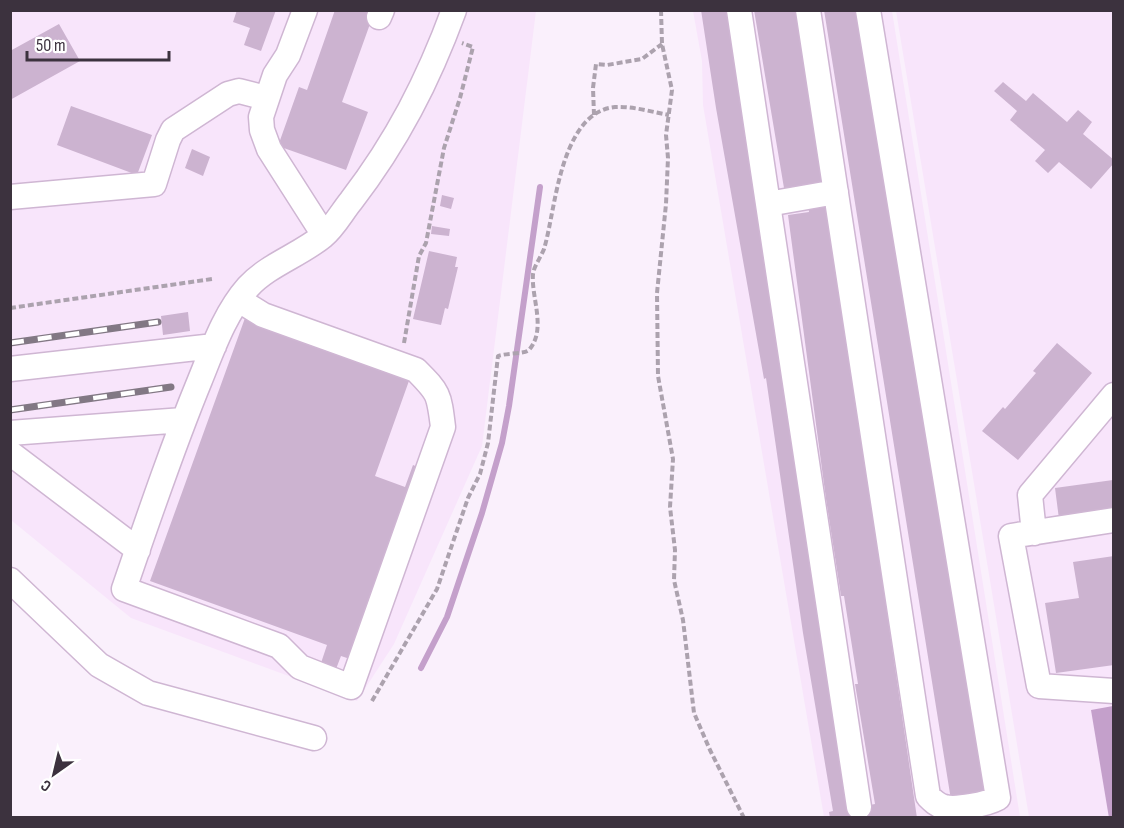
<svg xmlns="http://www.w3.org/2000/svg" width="1124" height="828" viewBox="0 0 1124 828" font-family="'Sofia Sans Condensed',sans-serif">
<rect width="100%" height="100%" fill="#faf0fc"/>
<path fill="#f8e5fb" d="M10,11h526l-54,435 -88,198 -37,57 -226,-83 -120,-98z
M693,11h199l128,806h-196l-121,-712 -1,-44z
M896,11h217v806h-84z"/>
<path fill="#c4a0cb" d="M1113,706l1,111 -5,1 -18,-108z"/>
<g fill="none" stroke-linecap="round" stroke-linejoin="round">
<path stroke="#c4a0cb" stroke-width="6" d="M421,668l26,-51 35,-104 20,-70 7,-37 31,-219"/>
</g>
<path fill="#ccb3d0" d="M237,10h39l-15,41 -17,-6 6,-17 -17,-6z
M335,10h40l-33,92 26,10 -22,58 -68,-24 21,-59 8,3z
M701,10h25l129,808h-25l-1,-6 4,-1 -30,-178 -37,-255 -2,1 -48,-271z
M754,10h42l28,177 -39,7z
M824,10h37l128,784 -38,6z
M59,24l21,37 -70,39v-49z
M1003,82l23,19 7,-8 34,29 11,-12 14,12 -9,12 31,26v3l-23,26 -32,-27 -11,11 -13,-12 10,-11 -35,-30 7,-9 -23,-20z
M71,106l81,29 -15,40 -80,-30z
M192,149l18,8 -7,19 -18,-8z
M442,195l12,3 -3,11 -11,-3z
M827,201l90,617h-50l-2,-12 10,-2 -20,-120h3l-14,-88h-3l-15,-97 -38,-284 21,-3 -1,-10z
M432,226l18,3 -1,7 -18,-2z
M429,251l28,6 -2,10h3l-10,42 -3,-1 -4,17 -28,-6z
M188,312l2,19 -27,4 -2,-19z
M245,318l165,60 -35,98 30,11 8,-22 9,4 -69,191 -12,-4 -5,13 -15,-6 6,-18 -177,-64z
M1057,343l35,30 -74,87 -36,-29 21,-24 2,2 31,-36 -3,-2z
M1113,480l1,32 -55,7 -4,-31z
M1114,556v109l-58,8 -11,-70 34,-5 -6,-36z"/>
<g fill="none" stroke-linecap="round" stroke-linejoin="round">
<defs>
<path id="minor" d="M305,10l-17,45 -13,20 -14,42 1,13 7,19 55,86
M739,10l29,194 68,-12
M808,10l120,786c5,5 9,9 16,11 13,3 43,-3 54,-9l-130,-788
M379,17l3,-7
M10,197l144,-13 14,-44 5,-10 55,-36 11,-3 27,7
M768,204l91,603
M239,300l24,15 153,55c23,23 23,24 27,57l-92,260 -51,-20 -21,-21 -155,-57c24,-70 48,-141 76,-209 13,-32 25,-67 48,-93 20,-22 52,-32 75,-51 11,-9 19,-24 28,-35 46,-60 77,-120 103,-191
M10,369l204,-23
M10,433l173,-13
M10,453l128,97
M1114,520l-103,16 28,150 75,5
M1034,533l-4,-38 84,-100
M10,580l89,85 49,28 166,45"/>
</defs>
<use href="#minor" stroke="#cfb6d3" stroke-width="27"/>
<path stroke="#aca2ae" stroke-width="4" stroke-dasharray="6 3" stroke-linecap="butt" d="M661,10l1,34 10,46 -6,45 2,23 -2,46 -9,89 1,83 15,83 -3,48 5,43 -1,30 9,40 11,93 16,37 34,68
M594,115l-1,-27 3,-24 11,1 35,-6 20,-15
M10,308l202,-29
M404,343l15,-87 7,-13 18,-95 16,-50 13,-51 -11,-4
M372,701l65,-112 31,-91 12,-24 8,-31 10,-87c8,-3 27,-2 31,-6 18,-21 2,-52 4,-76 1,-8 8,-17 11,-25 3,-10 5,-21 7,-31 7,-35 18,-107 64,-111 17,-1 37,5 54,8"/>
<use href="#minor" stroke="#fff" stroke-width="24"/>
<defs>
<path id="rail" d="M10,343l148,-21
M10,410l161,-23"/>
</defs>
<use href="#rail" stroke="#827884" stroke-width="7"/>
<use href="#rail" stroke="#fff" stroke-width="4.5" stroke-dasharray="14" stroke-linecap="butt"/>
</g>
<rect width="1124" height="828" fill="none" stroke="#3c323e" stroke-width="24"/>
<g transform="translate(54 774) rotate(214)" stroke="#ffffff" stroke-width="4.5" paint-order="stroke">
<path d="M0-4.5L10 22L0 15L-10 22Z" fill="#3c323e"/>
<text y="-9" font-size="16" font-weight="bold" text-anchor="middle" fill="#3c323e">С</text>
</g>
<path d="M27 51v9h142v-9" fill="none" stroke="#3c323e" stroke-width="3"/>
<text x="36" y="51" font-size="18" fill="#3c323e" stroke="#ffffff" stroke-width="4.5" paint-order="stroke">50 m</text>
</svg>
